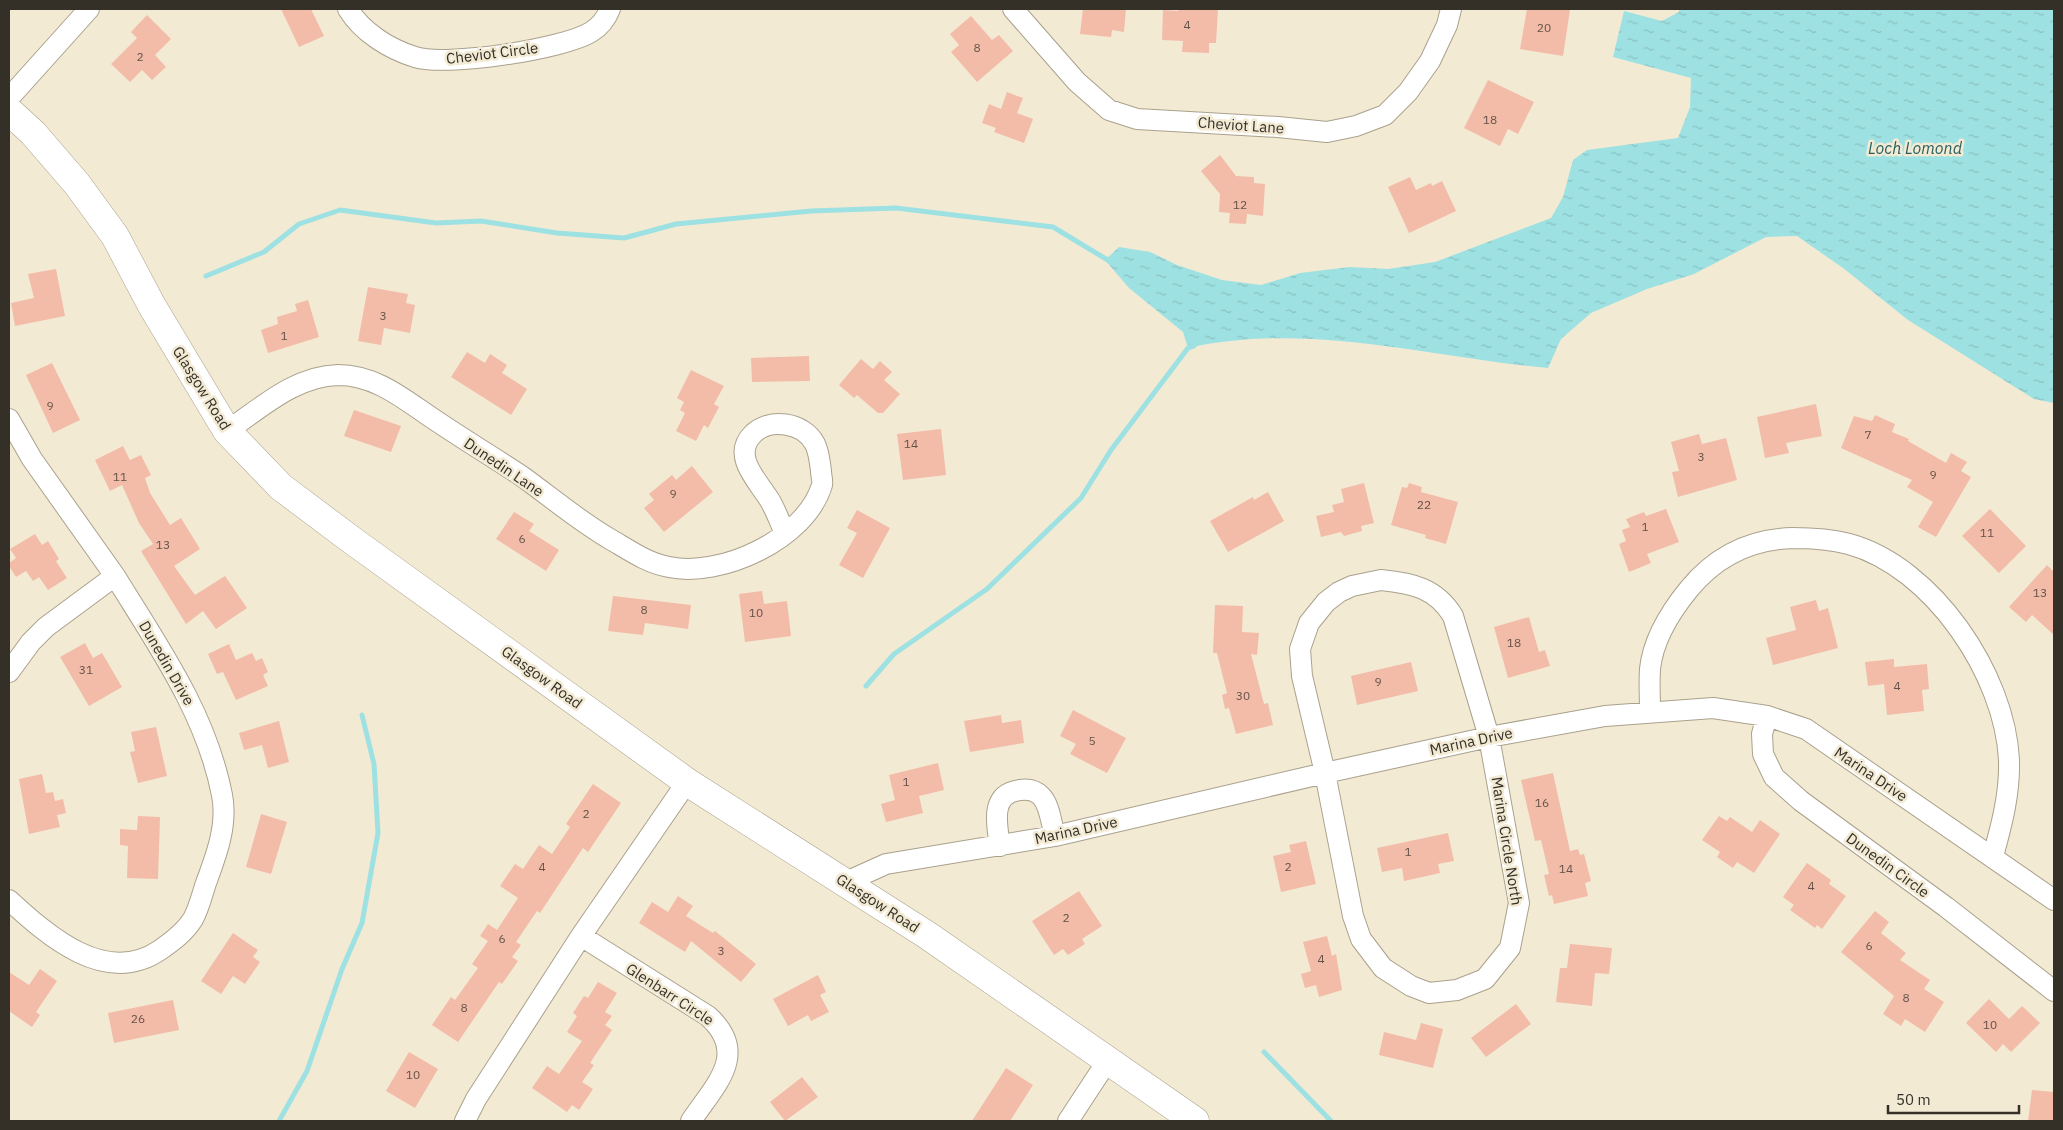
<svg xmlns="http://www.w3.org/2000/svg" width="2063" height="1130" viewBox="0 0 2063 1130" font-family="'IBM Plex Sans',sans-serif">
<defs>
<pattern id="water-ripples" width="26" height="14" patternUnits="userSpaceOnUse" patternTransform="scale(1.25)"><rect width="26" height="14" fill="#9ee1e2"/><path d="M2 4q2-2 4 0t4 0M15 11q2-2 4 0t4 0" fill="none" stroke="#89c1c2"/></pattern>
</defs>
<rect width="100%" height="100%" fill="#f3ead4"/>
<path fill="url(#water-ripples)" d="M1679,9h375v394l-20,-4 -126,-79 -65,-52 -46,-32 -31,1 -72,37 -47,15 -56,24 -30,26 -13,29c-120,-11 -241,-47 -360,-20l-5,-16 -54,-44 -24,-28 14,-13 31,5 27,13 45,15 39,5 39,-12 50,-6 38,2 47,-7 116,-44 12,-21 10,-37 14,-10 91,-12 12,-31 1,-29 -78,-21 11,-46 38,10 17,-9z"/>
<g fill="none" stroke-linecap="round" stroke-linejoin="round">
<path stroke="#9ee1e2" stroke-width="5" d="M206,276l58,-24 35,-28 41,-14 96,13 45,-2 76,12 67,5 52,-14 135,-13 85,-3 157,19 58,35
M866,686l28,-32 93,-65 94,-91 30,-48 77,-102 6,-2
M1264,1052l67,69
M279,1121l28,-50 35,-102 20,-46 16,-90 -4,-69 -12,-49"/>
</g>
<path fill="#f2bca9" d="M281,9h30l13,27 -25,11z
M1083,9h43l-2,23 -12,-2 -1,7 -31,-3z
M1178,9h40l-2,34h-7v10l-27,-1 1,-11 -21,-1 1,-30 15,1z
M1527,9l43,1 -7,46 -43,-7z
M147,15l24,24 -16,16 11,12 -14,13 -10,-10 -12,12 -19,-18 26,-26 -6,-6z
M971,16l21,24 7,-5 14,16 -36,31 -26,-30 8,-7 -9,-11z
M1488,80l46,22 -16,32 -10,-5 -8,17 -36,-18z
M1007,92l16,6 -6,15 16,6 -9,24 -30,-11 2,-4 -14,-5 7,-19 12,5z
M1220,155l16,21 18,1v6l11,1 -2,32 -16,-2 -1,10 -17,-1 1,-10 -11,-1 1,-18 -19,-23z
M1410,177l6,13 15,-7 1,3 10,-5 14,30 -47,22 -21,-46z
M56,269l9,47 -50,10 -4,-23 23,-5 -6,-24z
M368,287l40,7 -2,9 9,2 -5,28 -26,-5 -3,17 -23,-4z
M308,300l11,37 -51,16 -7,-23 17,-6 -1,-7 20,-6 -2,-7z
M467,352l18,11 5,-9 17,11 -5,8 25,16 -16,26 -60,-38z
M809,356l1,25 -58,1 -1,-24z
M861,359l12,10 7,-8 12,11 -8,8 16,14 -17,19h-5l-21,-18 -3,3 -15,-13z
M52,363l28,57 -27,13 -27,-58z
M691,370l33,16 -10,18 5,3 -11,21 -4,-3 -8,16 -20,-10 9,-18 -5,-3 4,-8 -7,-4z
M1816,404l6,32 -36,7 3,10 -24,5 -8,-41z
M354,410l47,16 -10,26 -47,-16z
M1875,415l20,9 -3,8 17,7 -1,2 38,22 5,-10 16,9 -6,9 10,6 -35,60 -18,-10 15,-25 -26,-15 5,-7 -71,-32 13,-32 18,5z
M941,429l5,46 -43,5 -6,-46z
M1699,434l3,10 24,-6 11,42 -59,17 -6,-25 7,-1 -8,-29z
M123,446l7,14 11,-5 10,20 -6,3 5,15 20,32 11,-7 19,31 -26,17 21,29 30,-19 22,32 -31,21 -13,-18 -17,13 -45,-73 12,-7 -14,-21 -17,-38 -12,6 -15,-31z
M692,466l21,26 -49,40 -20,-24 10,-8 -5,-6 23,-19 4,5z
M1364,483l10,40 -13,3 1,5 -18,5 -3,-4 -20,5 -5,-21 18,-4 -2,-7 12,-3 -3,-13z
M1409,483l13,4 -1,5 37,10 -12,42 -21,-6 1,-3 -35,-10 11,-38 5,1z
M1268,492l16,29 -56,31 -18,-31 43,-24 1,3z
M1666,509l13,33 -32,12 4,9 -22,9 -10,-28 7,-3 -4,-11 8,-3 -4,-8 18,-7 2,4z
M1990,509l36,37 -27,27 -37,-37z
M857,510l33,18 -27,50 -24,-13 18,-32 -10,-5z
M514,512l20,12 -5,7 30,19 -13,21 -50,-32z
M35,534l7,11 6,-4 11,18 -3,2 11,17 -19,12 -9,-13 -6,4 -7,-10 -10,6 -7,-11v-3l7,-5 -6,-9z
M2047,565l7,7v63l-22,-20 -6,7 -17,-15z
M762,591l2,13 23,-3 4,35 -46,6 -6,-48z
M613,596l78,9 -3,24 -43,-6 -2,12 -35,-4z
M1816,600l3,11 9,-3 10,40 -65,17 -7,-27 30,-8 -6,-23z
M1215,605l28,1 -1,26 17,1 -2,22 -6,-1 13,50 4,-1 5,22 -37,9 -7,-26 -4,1 -3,-14 5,-2 -10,-40h-4z
M1529,617l10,35 6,-2 5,16 -42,12 -14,-51z
M85,643l8,15 9,-5 20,34 -33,19 -29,-49z
M229,644l7,16 16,-7 4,8 6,-3 6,14 -5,3 5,11 -32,14 -13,-28 -6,2 -9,-20z
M1894,659v8l33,-3 2,25 -7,1 2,21 -37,4 -3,-31 -16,2 -3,-24z
M1411,662l7,29 -61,14 -6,-29z
M1073,710l53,28 -19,35 -37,-19 6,-10 -16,-8z
M1001,715l1,8 19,-3 3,23 -54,9 -6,-31z
M279,721l10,41 -21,6 -6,-23 -18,5 -5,-17z
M156,727l11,49 -29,7 -8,-31 5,-1 -4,-19z
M938,763l6,27 -25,6 4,17 -37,9 -5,-18 14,-4 -6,-25z
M1553,773l17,78 8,-2 2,6 4,-1 7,27 -6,2 3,13 -34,8 -2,-9 -3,1 -5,-21 5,-1 -8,-34 -6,1 -14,-61z
M42,774l4,19 7,-1 2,9 8,-2 3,14 -9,2 3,12 -31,7 -10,-55z
M593,784l28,19 -33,49 -5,-4 -43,65 -3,-2 -21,31 5,3 -9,12 6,4 -16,23 -3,-2 -41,60 -26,-17 19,-28 4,3 23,-32 -6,-4 16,-23 -8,-5 8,-12 9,6 21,-32 -18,-12 15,-22 8,5 16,-24 13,9 18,-27 -4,-3z
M261,814l26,8 -16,52 -25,-7z
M138,816l22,1 -2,62 -31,-1 1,-32 -8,-1v-16l17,1z
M1719,816l8,5 3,-4 22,15 8,-12 20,14 -26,39 -17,-11 -4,6 -16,-11 3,-5 -18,-12z
M1448,833l6,28 -16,3 2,9 -36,8 -2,-13 -20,4 -5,-24z
M1306,841l10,43 -35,8 -8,-36 18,-4 -2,-7z
M1807,863l24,17 -2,4 17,12 -24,33 -5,-4 -2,3 -25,-18 4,-5 -11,-8z
M1079,891l23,35 -20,13 3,5 -17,11 -5,-6 -9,6 -22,-34z
M678,896l15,10 -7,10 27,17 2,-2 41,33 -15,18 -50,-41 -6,11 -46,-29 13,-21 16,10z
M1875,911l14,11 -8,11 25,20 -6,7 30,20 -6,9 20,13 -19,30 -20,-13 -4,7 -18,-12 11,-18 -53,-44z
M233,933l25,17 -5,7 7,5 -15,22 -12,-8 -12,18 -20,-13z
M1327,936l5,20 4,-2 6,36 -23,7 -3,-12 -11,3 -4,-14 10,-3 -8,-29z
M1570,944l42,4 -3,26 -14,-1 -3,33 -36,-4 4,-34h7z
M40,969l17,12 -21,31 4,3 -8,12 -23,-16v-39l20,13z
M818,975l8,17 -6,3 9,17 -18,9 -3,-6 -20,11 -15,-27z
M598,982l19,11 -12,19 7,4 -7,9 7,5 -22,33 4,2 -12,17 11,7 -14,21 -7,-5 -5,7 -35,-24 15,-22 12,8 23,-33 -15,-9 10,-16 -4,-3 11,-17 4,2z
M1989,999l20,20 13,-13 18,17 -29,29 -8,-8 -7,8 -30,-29z
M173,1000l6,30 -65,13 -6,-30z
M1516,1004l15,20 -45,33 -15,-19z
M1421,1023l22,6 -10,39 -54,-13 5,-23 32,8z
M409,1052l29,17 -23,39 -29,-17z
M1006,1068l27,17 -23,36h-38z
M802,1077l16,20 -33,24 -15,-19z
M2032,1090l22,2v29h-26z"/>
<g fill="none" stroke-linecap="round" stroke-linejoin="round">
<defs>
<path id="street" d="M348,9c14,23 41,40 67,48 30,10 149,-8 176,-25 10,-6 15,-13 19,-23
M1013,9l64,73 32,28 28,9 141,8 49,5 29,-6 29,-11 23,-23 22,-31 17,-36 4,-16
M9,98l80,-89
M9,419l23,40 83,117
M227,431c34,-23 68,-55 111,-56 41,0 70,28 103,49 27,18 55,35 82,53 29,21 56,44 87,62 19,11 37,24 59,28 52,11 137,-28 153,-82 1,-4 -1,-9 -1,-14 -1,-8 -2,-19 -6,-27 -11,-22 -47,-27 -63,-9 -19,20 3,43 15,61 8,11 12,25 18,37
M1381,580c31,3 55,8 72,36l36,121 30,166 -9,45 -25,31 -28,11 -28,3 -18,-7 -28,-18 -22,-29 -8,-23 -28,-143 -23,-97 -2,-27 9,-26 17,-21 13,-10 13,-6z
M9,672l22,-30 15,-15 69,-51c43,70 91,137 107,219 6,30 -6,61 -16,88 -4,12 -7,25 -13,36 -8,13 -20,22 -33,31 -54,37 -112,-14 -151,-50
M1650,711c0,-14 -1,-28 0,-42 3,-29 21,-58 39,-80 27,-33 62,-50 104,-51 19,0 37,1 56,6 84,23 156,131 160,216 1,33 -7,64 -16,96
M1767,716l-5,18 1,20 11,23 27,24 145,106 108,84
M1000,846c-3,-21 -11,-52 20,-56 7,-1 15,0 21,6 9,9 10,27 14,40
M846,882l40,-18 169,-28 270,-63 164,-36 116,-21 108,-8 54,8 39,13 248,171
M581,936l127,80c42,38 7,69 -17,105
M465,1121l11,-22 105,-163 106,-154
M1068,1121l40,-61"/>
<path id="secondary" d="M9,111l24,22 44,51 38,52 37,70 75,125 54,56 72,54 334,241 240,153 268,186"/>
</defs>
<use href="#street" stroke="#aaa18d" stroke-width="22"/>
<use href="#secondary" stroke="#aaa18d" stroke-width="29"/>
<use href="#street" stroke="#fff" stroke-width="20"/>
<use href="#secondary" stroke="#fff" stroke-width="28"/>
</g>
<g text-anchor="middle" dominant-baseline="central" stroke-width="5" stroke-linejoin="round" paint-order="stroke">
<g font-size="12" fill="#645348">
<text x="1187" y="24">4</text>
<text x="1544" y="27">20</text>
<text x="977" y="47">8</text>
<text x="140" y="56">2</text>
<text x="1490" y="119">18</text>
<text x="1240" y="204">12</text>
<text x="383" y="315">3</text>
<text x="284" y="335">1</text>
<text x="50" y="405">9</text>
<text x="1868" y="434">7</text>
<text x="911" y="443">14</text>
<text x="1701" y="456">3</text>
<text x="1933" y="474">9</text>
<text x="120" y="476">11</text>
<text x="673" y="493">9</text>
<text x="1424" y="504">22</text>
<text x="1645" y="526">1</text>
<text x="1987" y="532">11</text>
<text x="522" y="538">6</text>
<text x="163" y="544">13</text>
<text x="2040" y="592">13</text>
<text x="644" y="609">8</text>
<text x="756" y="612">10</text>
<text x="1514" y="642">18</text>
<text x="86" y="669">31</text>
<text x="1378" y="681">9</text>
<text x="1897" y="685">4</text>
<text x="1243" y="695">30</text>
<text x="1092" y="740">5</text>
<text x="906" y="781">1</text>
<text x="1542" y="802">16</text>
<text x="586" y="813">2</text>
<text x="1408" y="851">1</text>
<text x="542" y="866">4</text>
<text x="1288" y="866">2</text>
<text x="1566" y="868">14</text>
<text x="1811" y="885">4</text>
<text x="1066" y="917">2</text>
<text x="502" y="938">6</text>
<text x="1869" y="945">6</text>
<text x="721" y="950">3</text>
<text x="1321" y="958">4</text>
<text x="1906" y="997">8</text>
<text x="464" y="1007">8</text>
<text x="138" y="1018">26</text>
<text x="1990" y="1024">10</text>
<text x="413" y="1074">10</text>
</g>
<g font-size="15" fill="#343028" stroke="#f3ead4">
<text transform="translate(492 53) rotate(-7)">Cheviot Circle</text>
<text transform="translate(1241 125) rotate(4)">Cheviot Lane</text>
<text transform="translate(202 388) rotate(58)">Glasgow Road</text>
<text transform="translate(504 467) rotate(34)">Dunedin Lane</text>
<text transform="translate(167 663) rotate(60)">Dunedin Drive</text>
<text transform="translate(542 677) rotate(36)">Glasgow Road</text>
<text transform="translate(1471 741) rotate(-12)">Marina Drive</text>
<text transform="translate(1871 774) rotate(34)">Marina Drive</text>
<text transform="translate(1076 830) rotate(-12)">Marina Drive</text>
<text transform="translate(1507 841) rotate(81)">Marina Circle North</text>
<text transform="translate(1888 865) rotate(36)">Dunedin Circle</text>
<text transform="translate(878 903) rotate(33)">Glasgow Road</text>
<text transform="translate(670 994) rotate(33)">Glenbarr Circle</text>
</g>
<g font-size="16" font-style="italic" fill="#275f60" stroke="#f3ead4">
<text x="1915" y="148">Loch Lomond</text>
</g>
</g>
<rect width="2063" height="1130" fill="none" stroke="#343028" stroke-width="20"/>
<path d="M1888 1105v8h131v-8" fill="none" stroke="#343028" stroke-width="2.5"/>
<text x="1896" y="1105" font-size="15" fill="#343028" stroke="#f3ead4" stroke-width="4" paint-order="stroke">50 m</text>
</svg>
